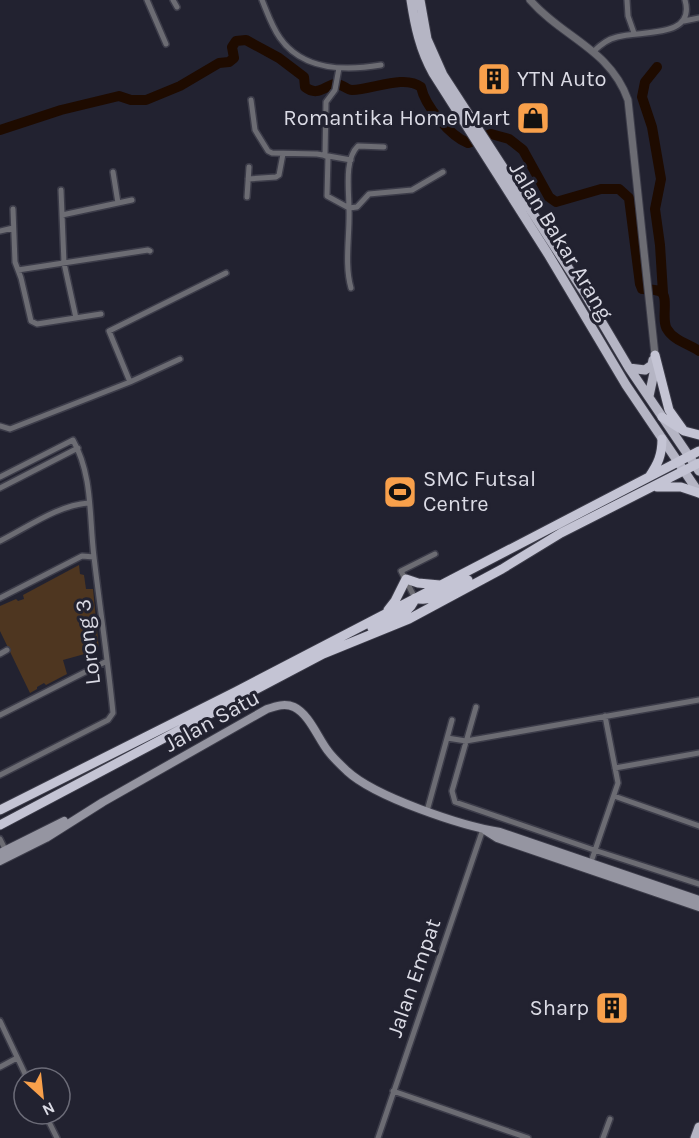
<svg xmlns="http://www.w3.org/2000/svg" width="699" height="1138" viewBox="0 0 699 1138" font-family="Karla,sans-serif">
<rect width="100%" height="100%" fill="#222230"/>
<path fill="#4e3620" d="M79,565l1,9 4,1 2,14h7l6,61 -36,10 4,14 -21,11 -2,-2 -7,4v2l-7,4 -30,-62v-25l16,-7 2,2 6,-2 -1,-4z"/>
<g fill="none" stroke-linecap="round" stroke-linejoin="round">
<path stroke="#1e0b00" stroke-width="10" d="M657,67l-12,15 -3,15 10,30 9,52 -6,30 5,36 3,48
M0,130l61,-20 58,-14 12,4h15l34,-14 39,-23 10,-1 5,-4 -2,-11 4,-6 10,-1 33,18 25,19 1,10c13,10 19,-1 30,-3 7,-1 11,6 17,6 20,0 52,-16 69,-3 4,19 29,49 47,56l23,-9 18,5 14,11 26,47 7,5 45,-13h18l10,9 11,86 2,5c5,0 16,1 19,3 8,5 0,28 6,37 7,12 22,15 32,22"/>
<defs>
<path id="minor" d="M147,0l19,44
M173,0l4,7
M262,0c5,12 10,27 18,38 23,33 65,33 101,27
M627,0l1,16 6,17
M684,21l15,-3
M593,52c7,-7 15,-13 24,-15 24,-7 79,2 68,-37
M251,100l4,30 13,21 4,2 45,1 34,6
M325,156l1,-54 9,-12 4,-22
M328,156l-1,40 22,12 8,-1 12,-13 43,-4 31,-18
M113,172l5,31
M248,179l28,-2 3,-2 4,-21
M61,190l3,73 12,55
M247,197l2,-30
M13,209l2,53 6,16 10,43 6,3 64,-10
M62,215l70,-15
M0,231l13,-3
M18,270l130,-20 2,1
M351,288c-7,-25 -1,-53 -2,-79 0,-18 -5,-50 9,-63l26,1
M130,382l-21,-51 117,-58
M0,426l10,3 120,-47 50,-23
M0,477l73,-37c20,36 16,76 21,117 6,52 14,104 19,156l-5,7 -108,55
M0,488l78,-40
M0,541c28,-14 58,-36 89,-38
M0,598l82,-42 12,1
M415,598l-14,-27 34,-17
M0,654l7,-4
M476,707l-24,84 3,11 139,48 105,34
M0,715l107,-54
M447,738l19,3 233,-41
M615,768l84,-15
M614,796l85,30
M427,811l25,-91
M0,839l6,12
M590,865l28,-82 -13,-67
M0,1021l27,57
M0,1067l17,-9
M393,1091l135,47
M45,1114l12,24
M378,1138l105,-309
M603,1138l7,-19"/>
<path id="tertiary" d="M530,0c33,38 80,49 98,100l27,255"/>
<path id="secondary" d="M486,831l11,7 202,69
M0,853l64,-32
M0,861l46,-23 57,-36 164,-93c9,-3 18,-6 27,-2 15,7 24,31 34,44 5,7 12,13 19,20 28,26 115,55 153,61l199,68"/>
<path id="primary" d="M411,0c4,26 9,50 22,73l115,181 78,131 73,108
M420,0l7,39 16,36 141,217 45,76 70,103
M629,368l16,2 7,-5 1,-5
M649,396l5,-23 1,-13
M695,1138l4,-11"/>
<path id="trunk" d="M655,355l14,55 15,21
M662,417l22,14 15,4
M649,477c9,-13 13,-22 13,-38
M657,487h24l18,6
M415,598c17,6 37,-10 53,-18
M388,610l7,-9 11,-22 12,4 22,2
M372,628c14,-7 39,-13 43,-30
M0,810l237,-119 462,-240
M0,825l323,-171 86,-35 93,-50 59,-36 138,-70"/>
</defs>
<use href="#minor" stroke="#3c3c49" stroke-width="8"/>
<use href="#tertiary" stroke="#3c3c49" stroke-width="9"/>
<use href="#secondary" stroke="#3c3c49" stroke-width="10"/>
<use href="#primary" stroke="#3c3c49" stroke-width="11"/>
<use href="#trunk" stroke="#3c3c49" stroke-width="11"/>
<use href="#minor" stroke="#6c6c73" stroke-width="5"/>
<use href="#tertiary" stroke="#6c6c73" stroke-width="7"/>
<use href="#secondary" stroke="#9595a1" stroke-width="8"/>
<use href="#primary" stroke="#b5b5c4" stroke-width="9"/>
<use href="#trunk" stroke="#c4c4d4" stroke-width="9"/>
</g>
<defs>
<symbol id="building-square" viewBox="-11 -11 22 22"><rect x="-9" y="-9" width="18" height="18" rx="4" fill="#f8a04b" stroke="#222230"/><path d="M-4-6H4V6H1V3H-1V6H-4ZM-2.5-4.3h1.7v1.8h-1.7ZM.8-4.3h1.7v1.8H.8ZM-2.5-1h1.7V.8h-1.7ZM.8-1h1.7V.8H.8Z" fill="#111"/></symbol>
<symbol id="shop-square" viewBox="-11 -11 22 22"><rect x="-9" y="-9" width="18" height="18" rx="4" fill="#f8a04b" stroke="#222230"/><path d="M-5-2.5h2.3a2.7 3.5 0 0 1 5.4 0H5L5.5 6h-11ZM-1.5-2.5h3a1.5 2.3 0 0 0-3 0Z" fill="#111"/></symbol>
<symbol id="stadium-square" viewBox="-11 -11 22 22"><rect x="-9" y="-9" width="18" height="18" rx="4" fill="#f8a04b" stroke="#222230"/><path d="M0-5a6.5 5 0 1 0 0 10a6.5 5 0 1 0 0-10ZM-3.5-1.8h7v3.6h-7Z" fill="#111"/></symbol>
</defs>
<g fill-rule="evenodd">
<use href="#building-square" x="475" y="60" width="38" height="38"/>
<use href="#shop-square" x="514" y="99" width="38" height="38"/>
<use href="#stadium-square" x="381" y="473" width="38" height="38"/>
<use href="#building-square" x="593" y="989" width="38" height="38"/>
</g>
<g text-anchor="middle" dominant-baseline="central" stroke-width="6" stroke-linejoin="round" paint-order="stroke">
<g font-size="22" fill="#dbdbe5" stroke="#222230" text-anchor="start">
<text x="517" y="79">YTN Auto</text>
<text x="510" y="118" text-anchor="end">Romantika Home Mart</text>
<text x="423" y="479">SMC Futsal<tspan x="423" dy="25">Centre</tspan></text>
<text x="589" y="1008" text-anchor="end">Sharp</text>
</g>
<g font-size="22" fill="#dbdbe5" stroke="#222230">
<text transform="translate(561 241) rotate(59)">Jalan Bakar Arang</text>
<text transform="translate(88 642) rotate(-97)">Lorong 3</text>
<text transform="translate(212 721) rotate(-29)">Jalan Satu</text>
<text transform="translate(414 978) rotate(-71)">Jalan Empat</text>
</g>
</g>
<g transform="translate(42 1096) rotate(153)"><circle r="28" fill="#222230" stroke="#6c6c78" stroke-width="1.5"/>
<path d="M0-4.5L10 22L0 15L-10 22Z" fill="#f8a04b"/>
<text y="-9" font-size="16" font-weight="bold" text-anchor="middle" fill="#dbdbe5">N</text>
</g>
</svg>
